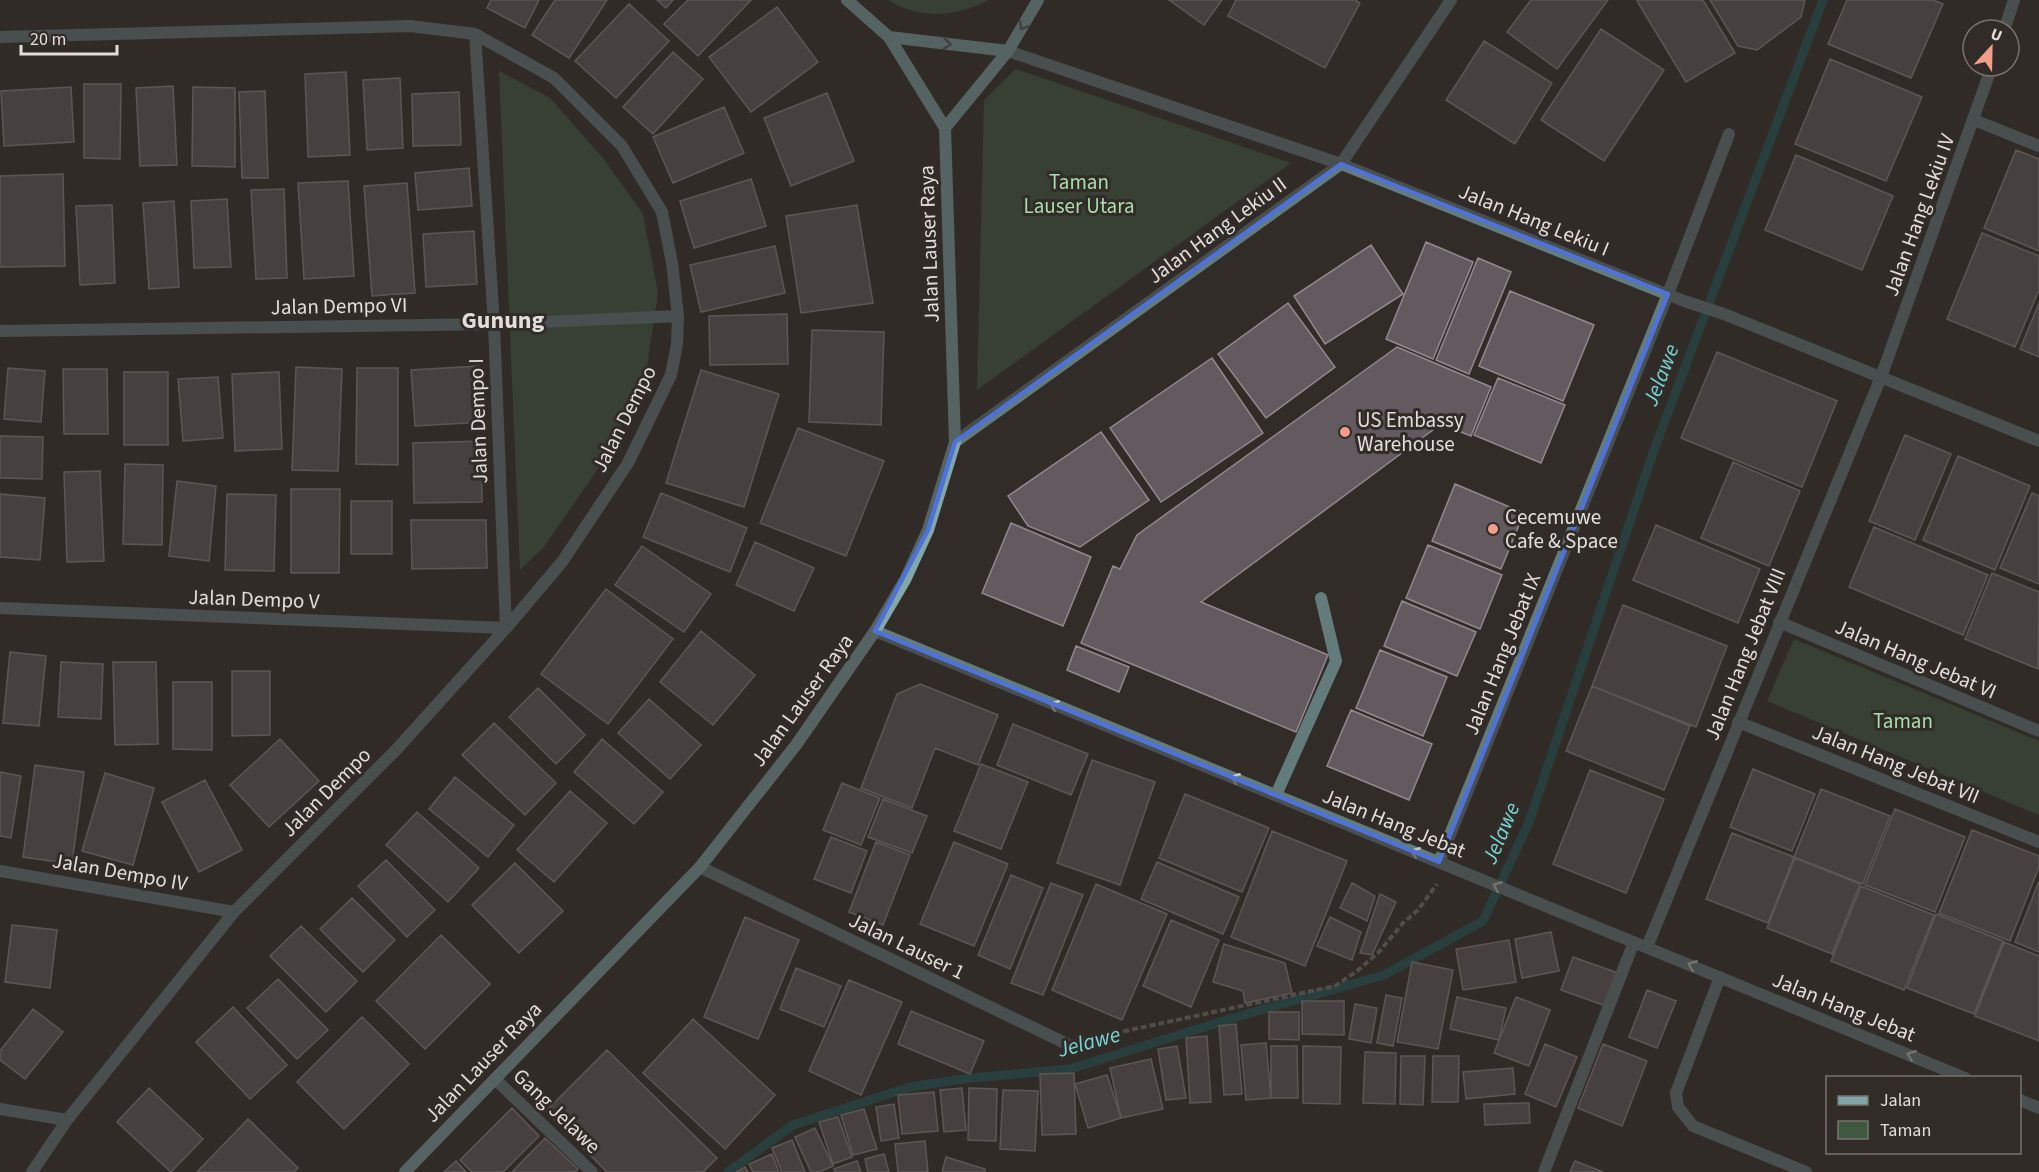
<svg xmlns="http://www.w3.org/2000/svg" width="2039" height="1172" viewBox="0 0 2039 1172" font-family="'Source Sans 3',sans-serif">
<rect width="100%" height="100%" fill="#322c28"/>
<path fill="#3e5940" d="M888,0h101c-32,17 -69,20 -101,0z
M1016,69l275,94 -314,227 7,-290z
M499,71l51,27 53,60 40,56 15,79 -11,73 -35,82 -68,99 -24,23z
M1794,639l245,102v74l-272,-114z"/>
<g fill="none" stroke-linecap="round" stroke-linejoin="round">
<path stroke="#1d5858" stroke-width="9" d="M728,1172l65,-47 117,-38 61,-9 99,-9 163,-51 151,-43 99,-54 46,-99 125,-372 169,-450"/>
</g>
<path fill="#625a5e" stroke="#91898d" stroke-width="1.5" d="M491,0h48l-14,28 -38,-20z
M555,0h52l-38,58 -37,-23z
M657,0h16l-7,8z
M688,0h63l-53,56 -34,-32z
M1169,0h53l-18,25z
M1236,0h119l5,3 -35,65 -97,-52z
M1531,0h77l-51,69 -50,-37z
M1639,0h64l32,53 -49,29 -49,-81z
M1710,0h95l-4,17 -44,33 -19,-4z
M1847,0h86l10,4 -32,74 -83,-34z
M629,4l40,37 -53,57 -41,-37z
M777,7l41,55 -67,50 -42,-55z
M1601,29l63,41 -60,91 -63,-41z
M1484,41l68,42 -37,61 -69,-44z
M673,52l30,27 -50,55 -30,-27z
M1830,59l92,38 -36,84 -91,-37z
M346,72l4,83 -42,2 -3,-83z
M400,78l3,70 -36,2 -4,-70z
M84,84h37l-1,75 -36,-1z
M173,86l4,79 -37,1 -4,-78z
M71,87l3,55 -70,4 -3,-55z
M193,87l42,1v79l-43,-1z
M265,91l3,87h-26l-3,-86z
M459,92l2,53 -48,1 -1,-52z
M827,93l27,68 -63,25 -27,-68z
M724,107l20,46 -71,30 -20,-46z
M2016,150l23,9v92l-55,-23z
M1796,155l97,41 -31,74 -97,-40z
M469,168l3,38 -54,4 -3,-37z
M63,174l2,92 -65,1v-91z
M751,179l15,47 -72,22 -14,-47z
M348,181l6,95 -50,3 -6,-96z
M407,183l8,110 -43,3 -8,-110z
M284,189l3,89 -31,1 -5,-89z
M227,199l4,68 -37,1 -3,-67z
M174,201l5,86 -30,2 -6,-86z
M112,205l3,78 -35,2 -4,-79z
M857,205l16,98 -72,10 -15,-97z
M474,231l3,53 -51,3 -3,-53z
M1982,233l57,23v34l-24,57 -68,-28z
M1426,242l47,20 -40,97 -47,-20z
M1371,245l32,49 -78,50 -31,-48z
M775,246l10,47 -84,19 -11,-47z
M1478,258l33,14 -42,102 -33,-14z
M1510,291l84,34 -31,76 -84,-35z
M1288,303l47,64 -69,51 -48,-64z
M2039,303v54l-19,-8z
M787,314l1,50 -78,1 -1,-49z
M812,330l72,2 -3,93 -72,-3z
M1397,347l94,40 -20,49 -30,-12 -240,178 127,53 -32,77 -215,-89 32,-77 7,3 17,-34z
M1717,352l120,49 -35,86 -121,-49z
M1212,358l51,75 -102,69 -51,-74z
M479,366l4,56 -68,4 -4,-56z
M296,367l46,2 -4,102 -46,-1z
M8,368l37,3 -4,51 -37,-3z
M357,368h41v97l-42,-1z
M63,369h44l1,65h-44z
M701,370l78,24 -35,113 -78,-24z
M124,372h44v73h-44z
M279,372l3,77 -47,2 -3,-77z
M218,377l5,61 -40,3 -5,-62z
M1498,378l67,27 -24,58 -67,-28z
M798,428l86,33 -38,95 -86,-33z
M1101,432l48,68 -69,47 -52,-21 -20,-30z
M1905,435l46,19 -36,86 -46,-19z
M0,436l43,1 -1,42 -42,-1z
M481,441l1,61 -68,1 -1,-60z
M1958,456l72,30 -35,84 -72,-30z
M1733,462l67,29 -31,75 -68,-28z
M125,464l38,1 -1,80 -39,-1z
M100,471l4,90 -37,1 -3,-90z
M177,481l39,5 -7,75 -40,-5z
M1455,484l69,29 -23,56 -69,-28z
M291,489h49l-1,84h-48z
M661,493l86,35 -17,44 -87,-35z
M2032,493l7,3v88l-39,-16z
M0,494l45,4 -5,62 -40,-3z
M227,494l49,1 -2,76 -49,-1z
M351,501h41v53h-41z
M411,520h75l1,48 -75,1z
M1011,523l80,34 -28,69 -81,-33z
M1656,525l104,44 -22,54 -105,-43z
M1874,527l114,48 -25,60 -114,-48z
M755,542l59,26 -20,43 -58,-26z
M1428,545l74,30 -22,54 -74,-31z
M642,546l69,48 -27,38 -69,-47z
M1992,573l47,19 -1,77 -73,-30z
M606,589l67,50 -65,85 -67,-50z
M1402,601l74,31 -19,44 -73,-30z
M1623,605l104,41 -31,81 -104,-41z
M701,631l54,44 -42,50 -53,-43z
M1076,646l53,21 -10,25 -52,-22z
M1380,650l67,27 -24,59 -67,-28z
M10,652l36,4 -7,70 -36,-3z
M61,662l42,2 -2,55 -43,-2z
M113,662h43l2,82 -43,1z
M232,671h38v64l-38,1z
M173,682h39v68l-39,-1z
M920,684l78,31 -20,50 -43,-17 -23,60 -51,-20 36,-94z
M1592,686l98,40 -26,64 -98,-39z
M538,688l47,47 -29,29 -47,-47z
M649,699l52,46 -31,34 -52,-46z
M1351,710l81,34 -23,56 -82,-34z
M494,723l62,60 -31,32 -63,-60z
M1013,724l75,30 -17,41 -74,-30z
M280,739l39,42 -50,46 -39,-42z
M602,739l61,53 -29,32 -60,-52z
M1092,760l63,22 -35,103 -63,-22z
M981,764l47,18 -27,67 -47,-18z
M35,765l49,7 -12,92 -49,-7z
M1753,769l62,25 -23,57 -62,-24z
M1590,770l74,29 -38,94 -73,-29z
M0,772l21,4 -10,62 -11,-2z
M105,773l49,15 -21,77 -51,-14z
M455,777l59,48 -26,32 -59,-48z
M205,780l37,70 -43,22 -37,-70z
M842,783l38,15 -19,47 -38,-15z
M1821,789l69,27 -27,68 -69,-27z
M570,791l37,32 -53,59 -37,-32z
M1185,794l84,34 -27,64 -83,-34z
M883,799l44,17 -15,37 -44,-16z
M1895,809l70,28 -30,75 -70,-27z
M417,812l62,56 -31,34 -62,-57z
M1972,830l67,26v11l-29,74 -71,-28z
M1272,831l75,30 -42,105 -74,-29z
M1732,833l62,24 -26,66 -62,-24z
M831,837l36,14 -16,42 -37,-14z
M876,842l34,13 -27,70 -34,-13z
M954,842l54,22 -34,82 -54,-22z
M1795,858l65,26 -28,70 -65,-26z
M386,860l49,50 -28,27 -49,-51z
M1157,862l82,35 -16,37 -82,-35z
M515,863l48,48 -44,42 -47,-48z
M1011,875l32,13 -33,81 -32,-14z
M2039,881v71l-24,-10z
M1051,883l32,12 -40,100 -32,-12z
M1352,883l23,13 -8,25 -27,-13z
M1096,884l71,30 -45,106 -70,-30z
M1861,886l73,29 -30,75 -73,-29z
M1380,894l16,8 -24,53 -12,-2z
M352,898l43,42 -32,32 -43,-43z
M1936,914l67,27 -29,73 -67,-26z
M745,917l54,23 -41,99 -54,-22z
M1330,917l31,15 -9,28 -35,-14z
M1171,920l48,20 -28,67 -48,-21z
M12,925l45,5 -7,58 -45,-6z
M301,926l56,55 -31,31 -56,-56z
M1551,932l8,39 -37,7 -7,-39z
M441,935l49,49 -65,65 -49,-48z
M1509,940l7,42 -53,8 -7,-41z
M2004,942l35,14v85l-64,-25z
M1224,944l61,19 7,30 -47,10 -2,-12 -30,-9z
M1573,957l45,16 -12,33 -45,-16z
M1412,962l41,8 -15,79 -41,-7z
M796,968l45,18 -17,41 -44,-18z
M278,979l50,51 -31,29 -50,-51z
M849,980l53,22 -41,93 -52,-24z
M1647,990l29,11 -19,47 -28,-11z
M1386,995l16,3 -9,48 -16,-3z
M1457,997l49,11 -7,32 -49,-11z
M1516,997l34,13 -21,56 -35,-13z
M1302,1001h42v34l-42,-1z
M1355,1004l22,4 -6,35 -22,-4z
M233,1007l54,58 -37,34 -54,-57z
M33,1009l30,23 -38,47 -25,-19v-9z
M911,1011l73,30 -14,33 -72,-30z
M1269,1012h30v28l-30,-1z
M362,1017l47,47 -65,65 -47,-47z
M693,1019l82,76 -50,54 -82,-76z
M1236,1024l6,70 -18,1 -5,-69z
M1207,1036l4,66 -21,1 -4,-65z
M1266,1043l5,55 -25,2 -5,-55z
M1545,1044l32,13 -21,50 -31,-13z
M1603,1044l44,17 -25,65 -44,-18z
M1177,1046l9,52 -20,2 -8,-51z
M1271,1046h26l1,52h-27z
M1303,1046l38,1 -1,57 -37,-1z
M607,1050l110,108 -14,14h-96l-61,-61z
M1365,1052l31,1 -1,51 -32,-1z
M1401,1056h24l-2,49 -23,-1z
M1433,1056h26l-1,46h-26z
M1151,1059l12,50 -42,9 -11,-50z
M1513,1068l2,26 -49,5 -3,-27z
M1074,1073l2,61 -34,1 -2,-61z
M1107,1075l14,43 -33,10 -13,-44z
M149,1088l54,51 -32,33 -54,-50z
M962,1088l4,42 -22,2 -4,-42z
M969,1088l28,1 -1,52 -28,-1z
M1003,1090l35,1 -3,60 -35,-2z
M934,1092l4,39 -36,3 -4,-39z
M1529,1103l1,20 -45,2 -1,-21z
M894,1104l5,34 -18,3 -5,-34z
M512,1108l27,28 -36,36h-31l-12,-12z
M864,1109l13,40 -24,6 -12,-40z
M838,1117l14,40 -19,7 -14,-42z
M248,1119l50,49 -4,4h-97z
M815,1128l18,38 -14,6h-8l-16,-35z
M545,1138l33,31 -3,3h-63z
M792,1140l13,32h-23l-10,-24z
M925,1141l3,31h-30l-3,-28z
M772,1154l7,18h-26l-4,-8z
M884,1154l5,18h-21l-3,-13z
M946,1157l39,12v3h-43z
M456,1161l10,11h-22z
M857,1161l4,11h-26l-1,-3z
M1575,1161l28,11h-33z
M745,1167l3,5h-12z"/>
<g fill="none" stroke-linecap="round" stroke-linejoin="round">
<path stroke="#797470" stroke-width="4" stroke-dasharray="6 3" stroke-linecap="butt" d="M1088,1039l247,-53 22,-15 21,-18 25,-30 15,-13 19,-26"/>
<path stroke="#647b7c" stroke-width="12" d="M1668,294l61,-160
M1276,795l60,-134 -15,-63
M1720,977l-44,116 2,14 15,19 113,46"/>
<path stroke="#647b7c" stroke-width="12" d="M2004,30l10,-30
M0,37l410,-11 65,8 79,44 68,68 40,66 10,51 6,53 -1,28 -6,31 -43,88 -66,99 -56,66 -110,122 -162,162 -167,208 -35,52
M1008,51l333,113 343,137 40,13 315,127
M1974,120l65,26
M0,331l494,-7 184,-8
M955,442l386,-278 110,-164
M0,608l506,20 -12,-304 -19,-290
M1779,622l260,109
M875,631l1090,447
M1738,722l301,120
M1439,862l229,-568
M700,867l367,177
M0,871l234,41
M1647,947l234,-570 111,-311
M495,1079l97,93
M2020,1100l19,8
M0,1109l67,11
M1544,1172l90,-230"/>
<path stroke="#82a7a8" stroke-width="12" d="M889,37l119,14
M945,128l63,-77 30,-51
M405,1172l295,-305 96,-122 79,-114 30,-51 23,-50 27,-88 -10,-314 -56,-91 -42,-37"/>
</g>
<defs><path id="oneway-chevron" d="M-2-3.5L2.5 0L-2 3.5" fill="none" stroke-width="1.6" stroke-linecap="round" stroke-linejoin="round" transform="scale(1.5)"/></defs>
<g stroke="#525d5b">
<use href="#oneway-chevron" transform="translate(1023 26) rotate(121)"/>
<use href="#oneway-chevron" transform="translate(947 44) rotate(7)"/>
</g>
<g stroke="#c9cac8">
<use href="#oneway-chevron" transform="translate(1054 705) rotate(-158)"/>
<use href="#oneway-chevron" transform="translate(1235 778) rotate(-158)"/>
<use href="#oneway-chevron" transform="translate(1415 852) rotate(-158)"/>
<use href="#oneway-chevron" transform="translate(1497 886) rotate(-158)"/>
<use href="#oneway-chevron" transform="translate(1692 965) rotate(-158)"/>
<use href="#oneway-chevron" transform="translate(1911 1055) rotate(-158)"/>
</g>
<path d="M0 0H2039V1172H0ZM1341,164l327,130 -229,568 -564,-231 53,-101 27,-88z" fill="#322c28" fill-opacity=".55" fill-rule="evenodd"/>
<path fill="none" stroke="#4e72d9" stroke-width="4.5" stroke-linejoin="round" d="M1341,164l327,130 -229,568 -564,-231 53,-101 27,-88z"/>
<g fill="#f49d8b" stroke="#322c28" stroke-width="2">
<circle cx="1345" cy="432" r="6"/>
<circle cx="1493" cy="529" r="6"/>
</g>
<g text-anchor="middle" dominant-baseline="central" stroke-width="6" stroke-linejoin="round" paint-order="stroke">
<g font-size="21" fill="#a8deac" stroke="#322c28">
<text x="1079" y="182">Taman<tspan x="1079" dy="24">Lauser Utara</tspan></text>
<text x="1903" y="721">Taman</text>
</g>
<g font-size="21" fill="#e2dedb" stroke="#322c28">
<text transform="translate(1919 215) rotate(-70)">Jalan Hang Lekiu IV</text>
<text transform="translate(1534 220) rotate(22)">Jalan Hang Lekiu I</text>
<text transform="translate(1217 230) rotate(-36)">Jalan Hang Lekiu II</text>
<text transform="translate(929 244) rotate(-92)">Jalan Lauser Raya</text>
<text transform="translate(339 306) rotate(-1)">Jalan Dempo VI</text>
<text transform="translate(624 419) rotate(-63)">Jalan Dempo</text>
<text transform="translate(478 421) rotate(-92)">Jalan Dempo I</text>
<text transform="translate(254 599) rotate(2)">Jalan Dempo V</text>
<text transform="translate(1502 654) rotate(-68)">Jalan Hang Jebat IX</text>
<text transform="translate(1745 654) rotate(-68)">Jalan Hang Jebat VIII</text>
<text transform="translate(1916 659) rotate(23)">Jalan Hang Jebat VI</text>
<text transform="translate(802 700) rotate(-54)">Jalan Lauser Raya</text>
<text transform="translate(1896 764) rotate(22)">Jalan Hang Jebat VII</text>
<text transform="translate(326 792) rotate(-45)">Jalan Dempo</text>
<text transform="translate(1394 823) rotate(22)">Jalan Hang Jebat</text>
<text transform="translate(120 872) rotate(10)">Jalan Dempo IV</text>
<text transform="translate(907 946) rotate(26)">Jalan Lauser 1</text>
<text transform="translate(1844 1007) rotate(22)">Jalan Hang Jebat</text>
<text transform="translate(483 1062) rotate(-46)">Jalan Lauser Raya</text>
<text transform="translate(557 1111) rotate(44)">Gang Jelawe</text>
</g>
<g font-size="21" fill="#e2dedb" stroke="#322c28" text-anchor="start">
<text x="1357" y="420">US Embassy<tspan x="1357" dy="24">Warehouse</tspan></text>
<text x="1505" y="517">Cecemuwe<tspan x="1505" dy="24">Cafe &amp; Space</tspan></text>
</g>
<g font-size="22" font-style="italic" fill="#77d5d5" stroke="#322c28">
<text transform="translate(1661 375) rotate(-69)">Jelawe</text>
<text transform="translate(1501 833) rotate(-67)">Jelawe</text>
<text transform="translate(1089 1042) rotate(-15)">Jelawe</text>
</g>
<g font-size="24" font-weight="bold" fill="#e2dedb" stroke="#322c28">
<text x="503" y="320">Gunung</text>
</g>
</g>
<rect x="1826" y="1076" width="195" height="78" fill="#322c28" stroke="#787370" stroke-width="1.5"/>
<rect x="1838" y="1096" width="30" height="9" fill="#82a7a8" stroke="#787370" stroke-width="1.5"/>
<text x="1880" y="1106" font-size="18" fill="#e2dedb">Jalan</text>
<rect x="1838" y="1121" width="30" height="18" fill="#3e5940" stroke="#787370" stroke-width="1.5"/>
<text x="1880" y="1136" font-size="18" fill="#e2dedb">Taman</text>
<g transform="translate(1991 48) rotate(22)"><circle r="28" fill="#322c28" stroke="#787370" stroke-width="1.5"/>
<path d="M0-4.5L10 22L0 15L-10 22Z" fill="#f49d8b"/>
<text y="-9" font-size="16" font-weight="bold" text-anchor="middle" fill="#e2dedb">U</text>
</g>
<path d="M21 45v9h96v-9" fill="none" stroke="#e2dedb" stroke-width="3"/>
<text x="30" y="45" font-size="18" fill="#e2dedb" stroke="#322c28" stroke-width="4.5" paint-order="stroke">20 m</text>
</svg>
